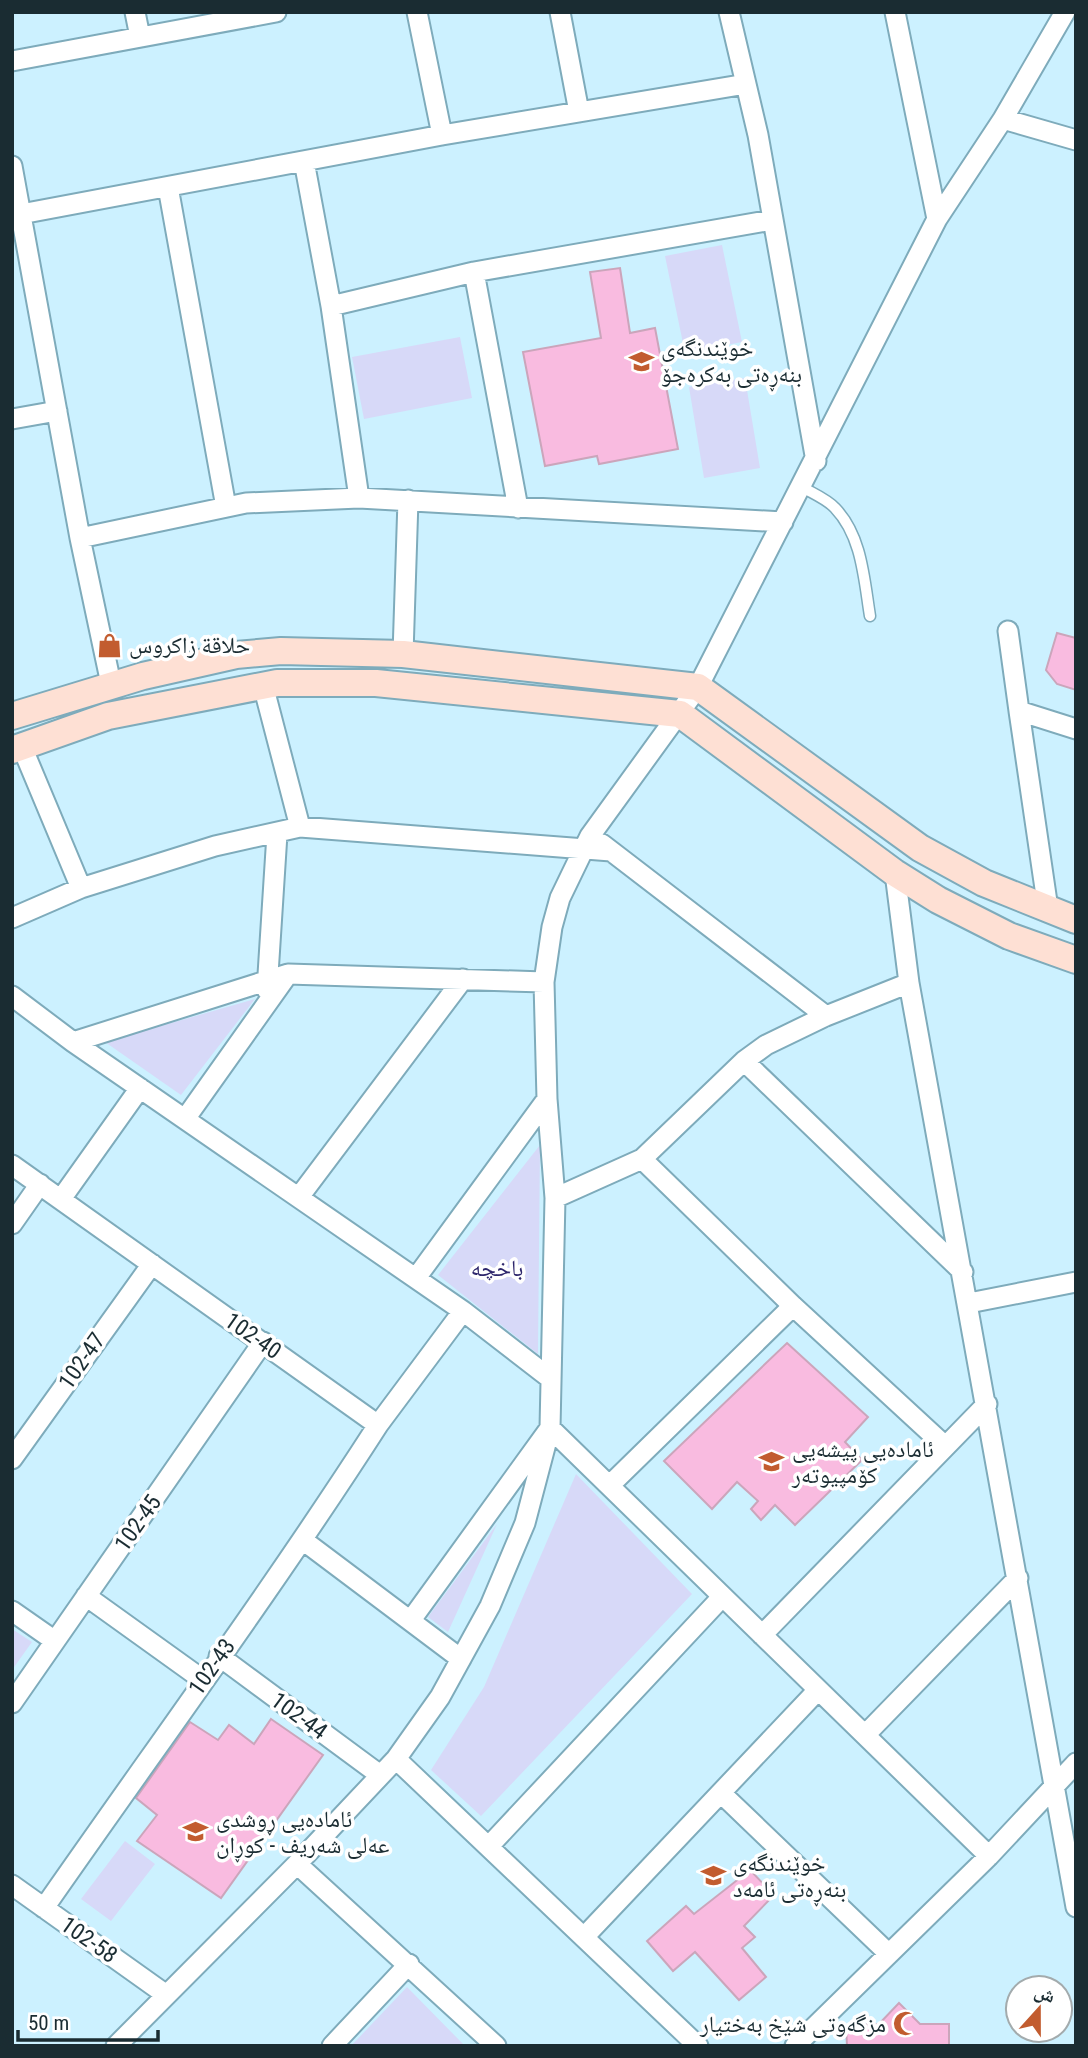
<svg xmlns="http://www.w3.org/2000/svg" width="1088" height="2058" viewBox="0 0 1088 2058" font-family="'Roboto Condensed','Noto Naskh Arabic',sans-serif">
<rect width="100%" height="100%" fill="#ccf1ff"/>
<path fill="#d7d9f8" d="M722,245l20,97 -57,11 -20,-97z
M460,337l12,61 -108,21 -12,-62z
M745,378l15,90 -56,10 -15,-91z
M255,999l-74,96 -76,-53z
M540,1145l-2,209 -100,-79z
M576,1474l116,120 -211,222 -50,-46 53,-83z
M497,1524l-49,108 -20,-15z
M12,1629l20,13 -20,28z
M125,1841l30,23 -44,57 -30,-22z
M407,1987l58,59h-114z"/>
<path fill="#f9bbe0" stroke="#cba5bb" stroke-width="2" d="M620,268l10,65 25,-5 23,121 -79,15 -2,-8 -52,10 -22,-114 78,-14 -11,-66z
M1057,633l19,5v52l-19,-6 -11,-14z
M787,1343l81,74 -23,25 17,18 -67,65 -20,-20 -14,15 -10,-11 7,-8 -21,-19 -25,27 -48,-48z
M271,1719l52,36 -102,143 -84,-57 20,-26 -21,-17 54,-76 28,18 11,-15 25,19z
M750,1870l24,25 -30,31 11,11 -13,11 24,29 -27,23 -44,-48 -22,19 -26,-30 39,-35 8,8z
M899,2003l21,21h29v22h-102l-1,-21 33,-1z"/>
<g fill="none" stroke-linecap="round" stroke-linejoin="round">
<defs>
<path id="service" d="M802,487c10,6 25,12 33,21 27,28 29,71 35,108"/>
<path id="minor" d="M135,12l5,25
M417,12l25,123
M560,12l19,100
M729,12l29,123 58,326
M895,12l42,207
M12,61l264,-49
M1003,119l73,21
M304,161l27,145 28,192
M12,166l68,372 31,146
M168,187l58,320
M21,214l421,-79 304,-51
M474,272l44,236
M331,306l143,-34 298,-52
M12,419l45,-8
M80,538l166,-35 113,-5 424,24
M1008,631l11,80
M403,654l5,-154
M263,685l37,142
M22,747l59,141
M602,844l224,172
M895,873l14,110 167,924
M1048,909l-29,-198 57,18
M12,918l69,-30 134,-42 85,-19 311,24
M267,990l10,-156
M12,996l61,46 390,269 88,68
M73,1042l215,-68 256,8
M744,1061l219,211
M185,1119l103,-145
M642,1159l151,147 152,140
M12,1165l366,260 85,-114
M299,1197l164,-218
M555,1198l87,-39 102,-98 22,-16 60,-29 83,-33
M61,1199l79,-111
M12,1224l28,-40
M416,1278l131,-179
M969,1303l107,-21
M12,1459l140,-195
M610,1485l183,-179
M304,1541l157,118
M86,1596l117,84
M12,1611l43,30
M411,1620l139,-192 439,428
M762,1635l225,-231
M219,1656l161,119
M12,1703l251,-361
M865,1735l153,-157
M396,1759l302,287
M722,1794l167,160
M490,1845l232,-248
M297,1864l199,182
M12,1885l153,109
M44,1908c112,-161 228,-318 334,-483
M585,1936l233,-246
M116,2046l181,-182 99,-105 44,-62 50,-91 35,-83 25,-95 5,-230 -8,-99 -3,-117 8,-55 8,-29 30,-62 108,-149 239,-468 66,-100 62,-107
M332,2046l77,-82
M795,2046l194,-190 87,-93"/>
<path id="secondary" d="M12,716l131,-40 93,-21 45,-4 122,3 295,33 222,161 64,35 92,37
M12,750l96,-34 169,-33h99l304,31 215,159 43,27 71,36 67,24"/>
</defs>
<use href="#service" stroke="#7eabbb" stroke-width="13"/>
<use href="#minor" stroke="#7eabbb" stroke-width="23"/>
<use href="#secondary" stroke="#7eabbb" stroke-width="30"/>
<use href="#service" stroke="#fff" stroke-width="10"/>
<use href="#minor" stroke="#fff" stroke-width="19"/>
<use href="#secondary" stroke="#fee0d4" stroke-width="26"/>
</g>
<defs>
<symbol id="school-bare" viewBox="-9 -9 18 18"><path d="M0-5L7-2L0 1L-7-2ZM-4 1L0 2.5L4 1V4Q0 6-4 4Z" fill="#c25c2f" stroke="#fff" stroke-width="2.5" paint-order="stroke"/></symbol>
<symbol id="shop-bare" viewBox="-9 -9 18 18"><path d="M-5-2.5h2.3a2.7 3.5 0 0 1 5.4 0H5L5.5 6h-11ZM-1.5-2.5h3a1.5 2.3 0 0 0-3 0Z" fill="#c25c2f" stroke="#fff" stroke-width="2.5" paint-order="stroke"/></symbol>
<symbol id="mosque-bare" viewBox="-9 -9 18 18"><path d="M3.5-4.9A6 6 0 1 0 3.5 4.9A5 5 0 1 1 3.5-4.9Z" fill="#c25c2f" stroke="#fff" stroke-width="2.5" paint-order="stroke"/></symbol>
</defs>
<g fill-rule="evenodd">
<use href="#school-bare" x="624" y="344" width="35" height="35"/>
<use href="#shop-bare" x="92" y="628" width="35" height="35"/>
<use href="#school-bare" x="754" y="1444" width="35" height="35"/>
<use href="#school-bare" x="178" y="1814" width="35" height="35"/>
<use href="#school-bare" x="696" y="1858" width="35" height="35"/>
<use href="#mosque-bare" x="888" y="2006" width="35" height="35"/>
</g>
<g text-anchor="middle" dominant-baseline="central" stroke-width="7" stroke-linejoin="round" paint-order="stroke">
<g font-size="23" fill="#1a2c32" stroke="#fff" text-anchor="start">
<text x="661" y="348">خوێندنگەی<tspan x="661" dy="26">بنەڕەتی بەکرەجۆ</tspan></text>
<text x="129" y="645">حلاقة زاکروس</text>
<text x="792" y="1449">ئامادەیی پیشەیی<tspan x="792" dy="26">کۆمپیوتەر</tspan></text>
<text x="216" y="1819">ئامادەیی ڕوشدی<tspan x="216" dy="26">عەلی شەریف - کوڕان</tspan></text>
<text x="733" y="1863">خوێندنگەی<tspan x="733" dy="26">بنەڕەتی ئامەد</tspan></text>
<text x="886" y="2024" text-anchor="end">مزگەوتی شێخ بەختیار</text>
</g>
<g font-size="23" fill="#2e276c" stroke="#fff">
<text x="497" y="1268">باخچە</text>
</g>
<g font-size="23" fill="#1a2c32" stroke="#fff">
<text transform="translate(253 1336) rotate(35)">102-40</text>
<text transform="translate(82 1361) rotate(-55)">102-47</text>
<text transform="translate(138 1523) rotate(-55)">102-45</text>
<text transform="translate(212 1667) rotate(-55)">102-43</text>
<text transform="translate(299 1716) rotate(36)">102-44</text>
<text transform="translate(89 1940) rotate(35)">102-58</text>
</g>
</g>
<rect width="1088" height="2058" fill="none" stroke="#1a2c32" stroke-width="28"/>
<g transform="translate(1039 2009) rotate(21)"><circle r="33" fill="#ffffff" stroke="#a3abad" stroke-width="2"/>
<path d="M0-5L12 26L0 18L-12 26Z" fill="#c25c2f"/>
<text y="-10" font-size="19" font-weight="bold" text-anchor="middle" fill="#1a2c32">ش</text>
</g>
<path d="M18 2030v10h140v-10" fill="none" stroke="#1a2c32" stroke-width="3.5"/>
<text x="28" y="2030" font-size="21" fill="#1a2c32" stroke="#ffffff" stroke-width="5" paint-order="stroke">50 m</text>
</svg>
